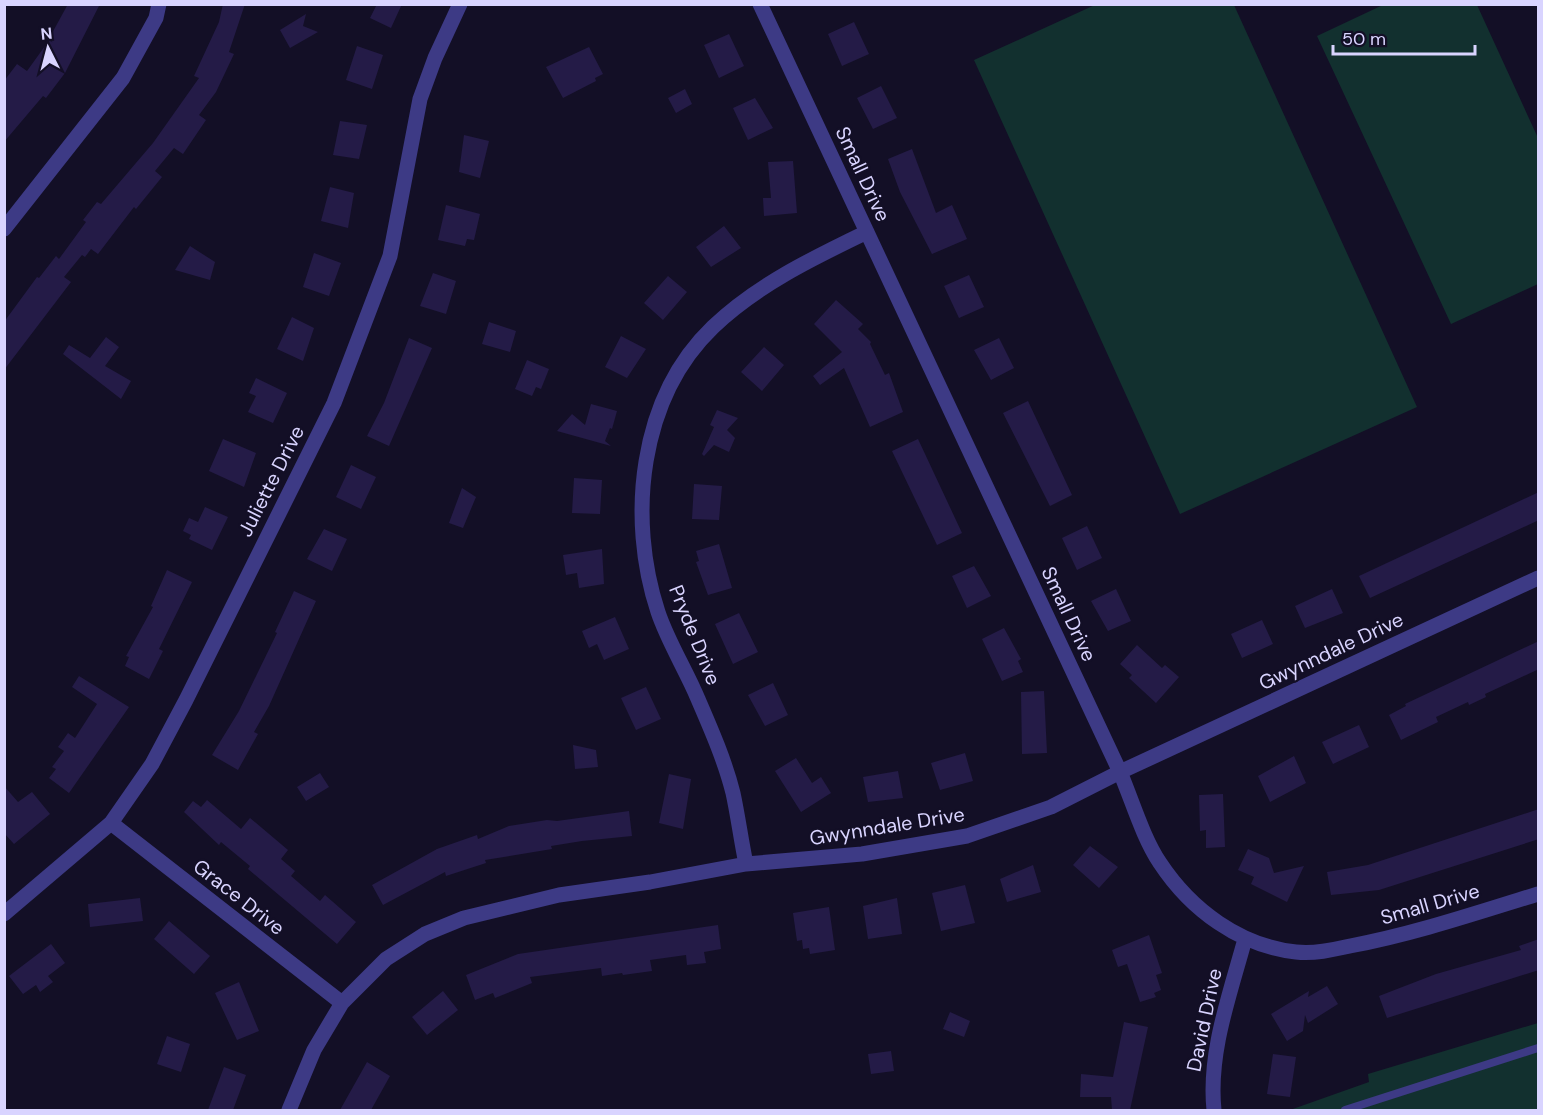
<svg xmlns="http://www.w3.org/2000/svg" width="1543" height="1115" viewBox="0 0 1543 1115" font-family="'DM Sans',sans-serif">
<rect width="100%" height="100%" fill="#130f26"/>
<path fill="#12302f" d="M1097,4l137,1 183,402 -237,107 -206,-454z
M1385,4l92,1 61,133v146l-87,40 -134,-288z
M1538,1023v87h-248l79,-28 -1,-8z"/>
<path fill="#241b47" d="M68,4h32l-35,69 -19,25 -3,-2 -39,46v-61l13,-17 10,7 18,-25z
M223,4h22l-16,48 5,2 -18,38 -17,23 7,5 -23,34 -9,-6 -19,23 7,6 -26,32 -2,-2 -36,47 -7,-5 -6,8 -3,-2 -18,22 7,5 -67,88v-48l33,-45 2,1 17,-22 3,3 27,-37 -3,-2 14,-18 4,2 52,-61 46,-65 -5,-2 25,-54z
M377,4h25l-11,24 -21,-10z
M306,14l-3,12 15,6 -28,16 -10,-18z
M854,22l15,32 -27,12 -14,-32z
M729,34l15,32 -25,12 -15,-33z
M357,46l26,9 -11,34 -26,-9z
M589,47l14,27 -8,4 1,3 -33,17 -17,-31z
M881,86l16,32 -24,11 -16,-31z
M685,89l7,15 -16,9 -8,-15z
M755,98l18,30 -25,12 -15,-32z
M340,121l27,4 -8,34 -26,-4z
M464,135l25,6 -9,37 -21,-6z
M912,149l24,64 16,-8 15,34 -35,15 -32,-62 -12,-33z
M793,161l4,52 -33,3 -1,-18h8l-3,-36z
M330,187l24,6 -6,35 -27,-7z
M446,205l34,9 -6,26 -7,-1 -2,7 -27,-6z
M724,226l17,22 -30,19 -15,-20z
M190,246l25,16 -5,18 -35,-10z
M314,253l27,10 -12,33 -26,-9z
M433,273l23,8 -10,33 -26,-8z
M969,275l15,32 -25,11 -15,-32z
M668,276l19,16 -24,28 -19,-17z
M836,300l27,24 -5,5 13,13 -1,2 15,31 4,-2 14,39 -33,15 -26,-59 -24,17 -7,-9 29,-24 -28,-28z
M292,317l22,11 -11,33 -26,-12z
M489,322l27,9 -6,21 -28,-8z
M621,336l25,13 -19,29 -22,-11z
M106,337l13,10 -14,19 26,15 -10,18 -58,-45 6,-9 21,13z
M409,338l23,10 -43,98 -22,-10 17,-33z
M999,338l15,30 -23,12 -17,-30z
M764,347l20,18 -22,26 -21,-19z
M527,360l22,9 -8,20 -5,-2 -4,9 -17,-7z
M256,378l31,15 -14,30 -25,-11 8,-16 -7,-3z
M1028,401l44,94 -22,11 -47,-93z
M591,404l26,7 -5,18 -2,-1 -5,13 6,5 -54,-15 15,-17 13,11z
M717,410l21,8 -11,12 8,8 -6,14 -15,-7 -10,11 -2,-2 12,-27 -4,-2z
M223,439l33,14 -12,34 -35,-16z
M918,439l44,94 -25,12 -45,-94z
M351,465l25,12 -15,32 -25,-12z
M574,478l28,2 -2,34 -28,-1z
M694,484l28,2 -3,34 -27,-1z
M462,488l14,9 -13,31 -14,-5z
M1539,492v28l-169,78 -11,-22z
M205,507l23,10 -16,33 -23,-11 2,-4 -8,-4 6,-13 9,4z
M1087,526l15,32 -25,12 -15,-32z
M324,529l23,10 -15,32 -25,-12z
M719,544l13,44 -24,7 -12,-33 3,-1 -3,-10z
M602,549l2,35 -25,4 -2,-15 -11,2 -3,-20z
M974,566l17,30 -24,12 -15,-32z
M167,570l25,12 -33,67 4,2 -14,28 -24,-13 4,-9 -3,-1 27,-49 -2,-1z
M1116,589l15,32 -23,10 -17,-30z
M1332,589l11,24 -38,15 -10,-22z
M294,591l22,10 -47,105 -15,26 4,2 -20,36 -26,-15 27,-44 38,-78 -2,-1z
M739,613l19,39 -25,12 -18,-40z
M615,617l14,32 -25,11 -7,-16 -8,4 -7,-17z
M1262,620l11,24 -31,14 -11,-24z
M1004,628l17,31 -3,2 5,11 -21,9 -20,-42z
M1539,641v28l-54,25 1,3 -17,8 -1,-3 -32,15 2,5 -37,18 -12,-25 17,-9 -1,-2z
M1137,645l25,23 3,-3 14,12 -23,26 -27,-25 3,-3 -12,-11z
M79,676l50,31 -60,86 -20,-15 7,-9 -4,-2 12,-16 -6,-4 10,-14 7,5 22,-34 -25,-17z
M773,683l15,32 -23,11 -17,-31z
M646,687l15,32 -25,11 -15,-32z
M1044,691l3,62 -25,1 -1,-62z
M1359,725l10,22 -36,17 -11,-22z
M573,745l23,5 2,17 -23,2z
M965,753l8,28 -33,9 -9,-27z
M1294,756l12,27 -36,19 -12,-26z
M796,758l16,25 9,-6 10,16 -30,19 -26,-41z
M898,771l5,27 -35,4 -5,-25z
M320,773l9,14 -23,14 -9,-14z
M669,774l22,5 -8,50 -24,-6z
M4,786l14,16 14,-10 18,22 -36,30 -10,-11z
M1223,794l2,53 -19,1v-18l-6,1 -1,-36z
M207,800l34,29 9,-11 38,32 -7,9 14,12 -4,5 29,25 5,-6 31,27 -19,22 -89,-75 2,-3 -29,-24 -2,3 -35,-33 9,-11 8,6z
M1539,809v30l-160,51 -48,5 -4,-23 41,-7z
M629,811l3,25 -50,5 -31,5 1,3 -67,11 1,3 -40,13 -1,-4 -62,33 -11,-20 65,-36 40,-14 1,4 31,-13 38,-6 10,1z
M1090,846l28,21 -19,21 -26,-23z
M1248,849l21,9 5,15 30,-7 -17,36 -36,-18 3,-7 -16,-7z
M1033,865l8,27 -34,10 -7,-23z
M965,885l10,38 -34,8 -9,-38z
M140,898l3,23 -53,6 -2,-23z
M897,898l5,36 -34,5 -5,-33z
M829,907l6,43 -25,4 -1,-6 -6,1 -1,-9 -5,1 -4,-28z
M169,921l41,35 -16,18 -40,-35z
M718,925l3,24 -17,3 2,11 -19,2 -1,-10 -36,5 2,11 -29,4 -1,-2 -20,3 -1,-8 -71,9 2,6 -37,15 -2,-5 -18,7 -9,-25 52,-21z
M1149,935l13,38 -6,2 5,15 -7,3 2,4 -16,5 -13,-38 -9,3 -6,-17z
M1539,939v31l-152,48 -8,-22 57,-22 85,-24 -2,-4z
M51,944l14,19 -17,13 5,6 -13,10 -4,-7 -13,9 -14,-18z
M239,982l20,49 -22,9 -22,-47z
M1327,986l11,18 -30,19 -3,-8 -2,16 -16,10 -16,-27 38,-23 -1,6z
M443,991l15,19 -31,25 -15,-18z
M950,1012l20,9 -6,16 -21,-8z
M1124,1022l24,5 -18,83h-18l-1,-13h-31l1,-23 32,3z
M167,1036l23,8 -9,28 -24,-8z
M891,1051l3,20 -23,3 -3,-20z
M1273,1054l23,3 -6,40 -23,-3z
M367,1062l23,14 -19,34h-31z
M224,1067l22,8 -13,35h-25z"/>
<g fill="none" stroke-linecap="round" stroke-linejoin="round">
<path stroke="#3d3a85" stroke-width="8" d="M1345,1110l193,-62"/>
<path stroke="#3d3a85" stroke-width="15" d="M760,4l360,768c12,28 23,66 40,91 31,47 80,83 136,89 18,2 36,-2 54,-6 64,-12 126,-33 188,-52
M4,229l119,-151 33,-60 3,-14
M111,823l231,180
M746,864c-5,-24 -8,-48 -13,-71 -8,-32 -22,-64 -35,-94 -12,-29 -30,-57 -40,-87 -31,-94 -19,-214 55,-285 44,-42 100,-69 154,-95
M4,914l107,-91 41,-59 34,-64 148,-297 56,-147 30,-157 15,-41 25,-54
M289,1110l25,-60 28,-47 44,-44 39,-25 39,-16 95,-23 91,-13 96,-18 116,-10 105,-18 84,-29 69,-35 418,-194
M1214,1110c-6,-57 16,-116 31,-171"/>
</g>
<g text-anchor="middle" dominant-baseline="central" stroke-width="4.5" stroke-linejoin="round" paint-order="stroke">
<g font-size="20" fill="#d9d4ff" stroke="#130f26">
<text transform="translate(863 174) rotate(65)">Small Drive</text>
<text transform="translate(271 481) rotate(-63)">Juliette Drive</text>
<text transform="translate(1069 614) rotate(65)">Small Drive</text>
<text transform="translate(695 635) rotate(68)">Pryde Drive</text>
<text transform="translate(1331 651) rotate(-25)">Gwynndale Drive</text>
<text transform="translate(887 826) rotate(-9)">Gwynndale Drive</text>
<text transform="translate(239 897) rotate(38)">Grace Drive</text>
<text transform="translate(1430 904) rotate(-16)">Small Drive</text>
<text transform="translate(1204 1020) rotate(-78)">David Drive</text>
</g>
</g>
<rect width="1543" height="1115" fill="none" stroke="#d9d4ff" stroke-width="12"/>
<g transform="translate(48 48) rotate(354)" stroke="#130f26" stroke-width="4.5" paint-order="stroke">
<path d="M0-4.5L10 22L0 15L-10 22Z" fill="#d9d4ff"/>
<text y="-9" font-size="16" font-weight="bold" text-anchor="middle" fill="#d9d4ff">N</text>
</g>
<path d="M1333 45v9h142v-9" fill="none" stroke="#d9d4ff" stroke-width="3"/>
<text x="1342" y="45" font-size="18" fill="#d9d4ff" stroke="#130f26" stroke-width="4.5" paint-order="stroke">50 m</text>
</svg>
